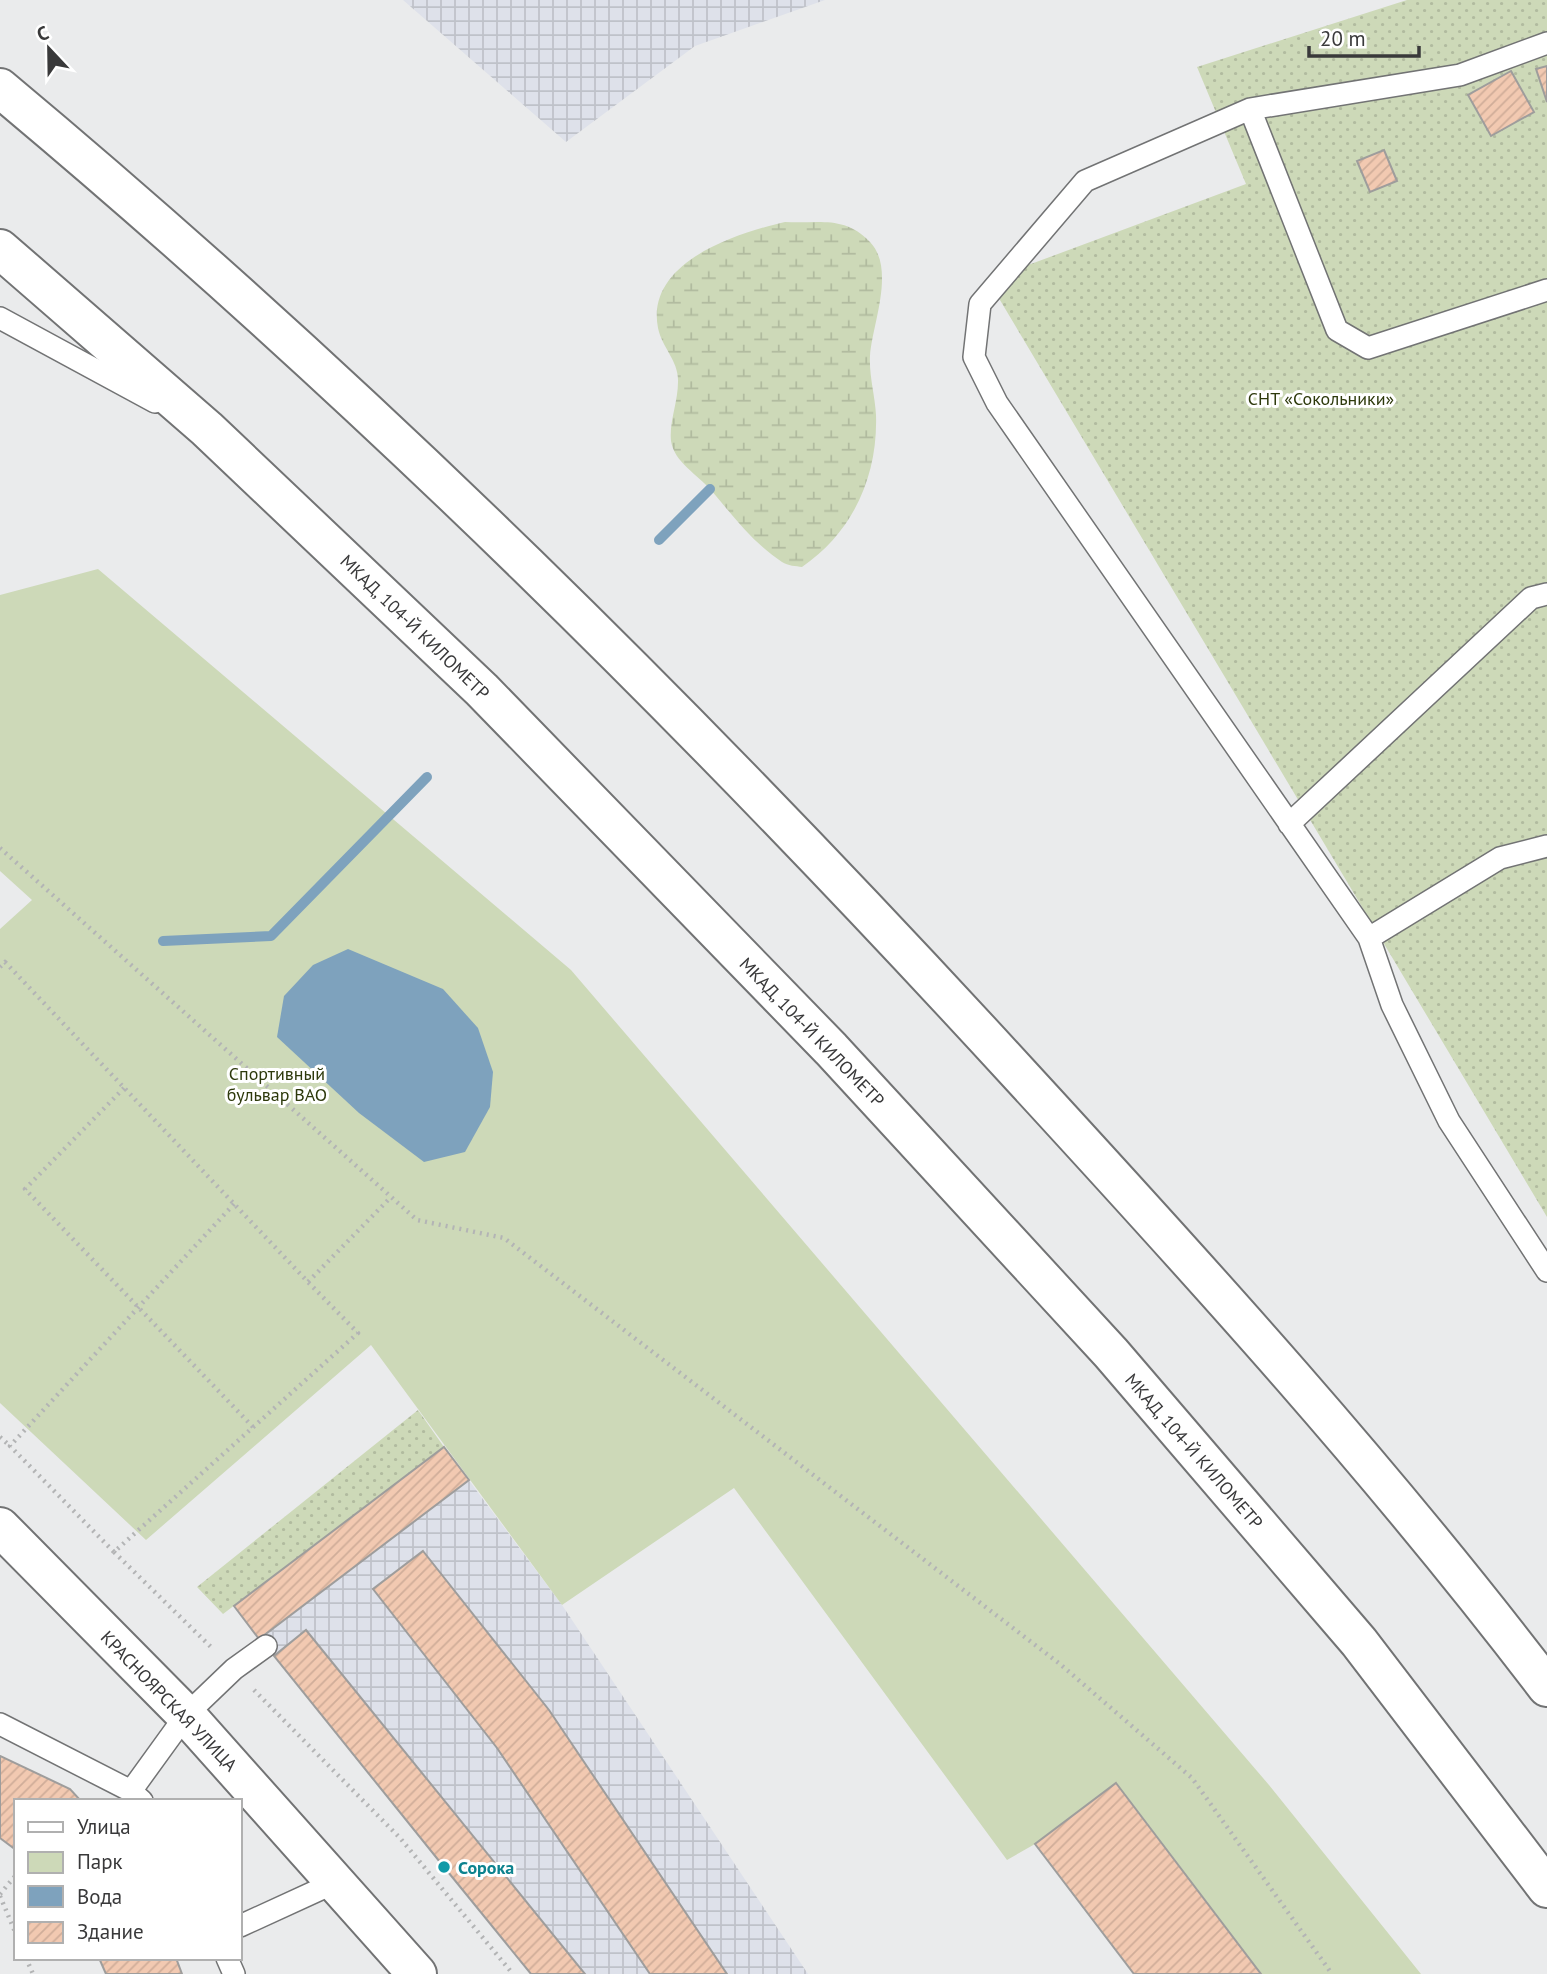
<svg xmlns="http://www.w3.org/2000/svg" width="1547" height="1974" viewBox="0 0 1547 1974" font-family="'PT Sans',sans-serif">
<defs>
<pattern id="industrial-grid" width="8" height="8" patternUnits="userSpaceOnUse" patternTransform="scale(1.75)"><rect width="8" height="8" fill="#dee1ea"/><path d="M0 4h8M4 0v8" fill="none" stroke="#bfc2c9"/></pattern>
<pattern id="grass-dots" width="8" height="8" patternUnits="userSpaceOnUse" patternTransform="scale(1.75)"><rect width="8" height="8" fill="#cdd9b8"/><path d="M2 2h.1M6 6h.1" fill="none" stroke="#b1bb9f" stroke-width="1.8" stroke-linecap="round"/></pattern>
<pattern id="wetland-marsh" width="20" height="14" patternUnits="userSpaceOnUse" patternTransform="scale(1.75)"><rect width="20" height="14" fill="#cdd9b8"/><path d="M1 5h8M5 5V1M11 12h8M15 12V8" fill="none" stroke="#b1bb9f"/></pattern>
<pattern id="building-hatch" width="6" height="6" patternUnits="userSpaceOnUse" patternTransform="scale(1.75)"><rect width="6" height="6" fill="#f2c9b1"/><path d="M-1 1l2-2M0 6l6-6M5 7l2-2" fill="none" stroke="#d0ad99"/></pattern>
</defs>
<rect width="100%" height="100%" fill="#eaebec"/>
<path fill="url(#industrial-grid)" d="M403,0h422l-130,46 -129,96z
M444,1447l118,158 246,369h-277l-297,-368z"/>
<path fill="url(#grass-dots)" d="M1407,0h140v1217l-559,-937 258,-96 -49,-117z
M418,1410l26,37 -221,167 -26,-27z"/>
<path fill="url(#wetland-marsh)" d="M785,222c34,2 59,-7 85,20 26,27 2,83 0,114 -1,20 5,40 6,59 2,61 -23,117 -74,152 -6,-1 -14,-1 -20,-5 -29,-19 -49,-46 -71,-72 -13,-15 -37,-28 -40,-49 -2,-19 7,-39 7,-59 1,-21 -16,-34 -20,-54 -13,-66 79,-95 127,-106z"/>
<path fill="#cdd9b8" d="M98,569l473,401 698,815 152,189h-160l-145,-191 -81,61 -28,16 -273,-372 -172,117 -191,-260 -225,195 -146,-137v-474l32,-29 -32,-29v-276z"/>
<path fill="#7ea2bd" d="M348,949l95,40 35,39 15,44 -3,35 -25,45 -41,10 -65,-49 -82,-76 7,-41 29,-31z"/>
<g fill="none" stroke-linecap="round" stroke-linejoin="round">
<path stroke="#7ea2bd" stroke-width="10" d="M659,540l51,-51
M163,941l108,-5 156,-159"/>
</g>
<path fill="url(#building-hatch)" stroke="#9e9d9c" stroke-width="2" d="M1547,66v36l-11,-33z
M1511,71l23,41 -43,24 -23,-41z
M1384,150l13,31 -27,11 -13,-31z
M444,1447l25,33 -210,159 -25,-33z
M423,1551l126,159 178,264h-77l-153,-226 -124,-159z
M306,1630l279,344h-54l-87,-107 -170,-211z
M0,1756l70,33 11,12h-65v49l-16,-12z
M1116,1783l145,191h-127l-99,-130z
M99,1958h77l6,16h-76z"/>
<g fill="none" stroke-linecap="round" stroke-linejoin="round">
<defs>
<path id="service" d="M1547,43l-87,32 -210,34 -165,72 -105,123 -6,53 23,46 372,535 23,67 57,116 98,150
M1250,109l87,221 31,18 179,-58
M0,318l155,84
M1289,824l242,-226 16,-4
M1369,938l131,-80 47,-12
M0,1724l131,67
M142,1801l-11,-10 55,-76 48,-46 32,-23
M240,1926l96,-44
M227,1958l7,16"/>
<path id="tertiary" d="M0,1527l186,188 231,259"/>
<path id="trunk" d="M0,88c364,304 701,639 1021,988 182,198 363,397 526,611
M0,249l207,180 275,261 349,359 280,304 248,289 188,246"/>
</defs>
<use href="#service" stroke="#727374" stroke-width="24"/>
<use href="#tertiary" stroke="#727374" stroke-width="42"/>
<use href="#trunk" stroke="#727374" stroke-width="42"/>
<path stroke="#b3b4b5" stroke-width="4.5" stroke-dasharray="2 5" stroke-linecap="butt" d="M0,848l417,372 87,18 556,426 132,114 140,196
M0,967l5,-5 303,320 83,-85
M124,1088l-99,101 228,238
M234,1204l-224,242 104,106 244,-219 -50,-51
M0,1437l10,9
M114,1552l99,97
M254,1690l146,148 113,136
M0,1894l16,-19
M0,1896l16,38
M26,1958l7,16"/>
<use href="#service" stroke="#fff" stroke-width="21"/>
<use href="#tertiary" stroke="#fff" stroke-width="38"/>
<use href="#trunk" stroke="#fff" stroke-width="38"/>
</g>
<circle fill="#0f9aa8" stroke="#fff" stroke-width="2.5" cx="444" cy="1867" r="7"/>
<g text-anchor="middle" dominant-baseline="central" stroke-width="6" stroke-linejoin="round" paint-order="stroke">
<g font-size="18" fill="#2d390b" stroke="#fff">
<text x="1321" y="398">СНТ «Сокольники»</text>
<text x="277" y="1073">Спортивный<tspan x="277" dy="21">бульвар ВАО</tspan></text>
</g>
<g font-size="18" fill="#39393a" stroke="#fff">
<text transform="translate(415 627) rotate(44)">МКАД, 104-Й КИЛОМЕТР</text>
<text transform="translate(812 1032) rotate(46)">МКАД, 104-Й КИЛОМЕТР</text>
<text transform="translate(1194 1451) rotate(49)">МКАД, 104-Й КИЛОМЕТР</text>
<text transform="translate(169 1701) rotate(46)">КРАСНОЯРСКАЯ УЛИЦА</text>
</g>
<g font-size="18" font-weight="bold" fill="#0d838f" stroke="#fff" text-anchor="start">
<text x="458" y="1867">Сорока</text>
</g>
</g>
<rect x="14" y="1799" width="228" height="161" fill="#ffffff" stroke="#b0b0b0" stroke-width="2"/>
<rect x="28" y="1822" width="35" height="10" fill="#ffffff" stroke="#b0b0b0" stroke-width="2"/>
<text x="77" y="1834" font-size="21" fill="#39393a">Улица</text>
<rect x="28" y="1852" width="35" height="21" fill="#cdd9b8" stroke="#b0b0b0" stroke-width="2"/>
<text x="77" y="1869" font-size="21" fill="#39393a">Парк</text>
<rect x="28" y="1886" width="35" height="21" fill="#7ea2bd" stroke="#b0b0b0" stroke-width="2"/>
<text x="77" y="1904" font-size="21" fill="#39393a">Вода</text>
<rect x="28" y="1922" width="35" height="21" fill="url(#building-hatch)" stroke="#b0b0b0" stroke-width="2"/>
<text x="77" y="1939" font-size="21" fill="#39393a">Здание</text>
<g transform="translate(49 49) rotate(338)" stroke="#ffffff" stroke-width="5" paint-order="stroke">
<path d="M0-5L12 26L0 18L-12 26Z" fill="#39393a"/>
<text y="-10" font-size="19" font-weight="bold" text-anchor="middle" fill="#39393a">С</text>
</g>
<path d="M1309 46v10h110v-10" fill="none" stroke="#39393a" stroke-width="3.5"/>
<text x="1320" y="46" font-size="21" fill="#39393a" stroke="#ffffff" stroke-width="5" paint-order="stroke">20 m</text>
</svg>
